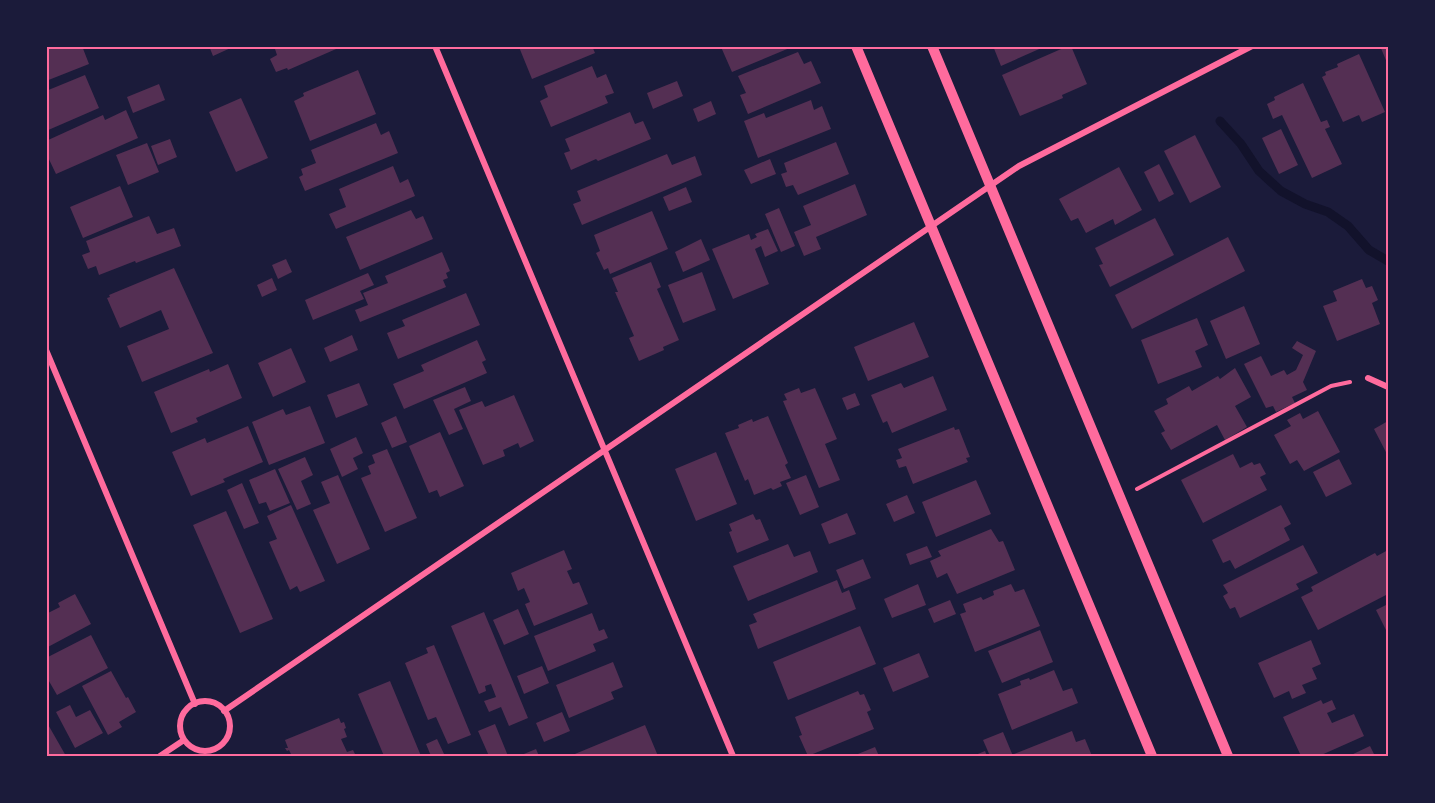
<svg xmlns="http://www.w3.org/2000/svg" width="1435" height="803" viewBox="0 0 1435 803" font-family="Jost,sans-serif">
<rect width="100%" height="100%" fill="#1b1b3a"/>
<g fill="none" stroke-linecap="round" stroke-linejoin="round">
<path stroke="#12122b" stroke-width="9" d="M1220,121l21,23 18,27 22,20 24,13 23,8 20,14 21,24 19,11"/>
</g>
<path fill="#542f53" d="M46,46h36l7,18 -43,17z
M209,46h26l-22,10z
M274,46h69l-55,24 -1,-2 -11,4 -6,-13 7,-4z
M592,46l3,7 -63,26 -13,-32z
M993,46h53l-45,20z
M1068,46h3l16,38 -25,11 1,3 -43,18 -18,-41z
M1380,46h8v19z
M721,47h71l-60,25z
M798,52l6,12 7,-3 10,22 -73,31 -8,-19 6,-2 -8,-17z
M1359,54l26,58 -23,10 -3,-7 -16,7 -21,-45 4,-2 -1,-3 13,-5 -1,-3z
M592,66l5,12 9,-4 8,19 -9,3 3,7 -57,24 -11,-26 8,-4 -4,-11z
M358,70l18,44 -66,27 -16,-40 10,-5 -1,-3z
M85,75l14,33 -53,23v-40z
M677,81l6,15 -30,13 -6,-16z
M1303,83l18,39 6,-2 3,7 -5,2 17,35 -30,14 -30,-63 -9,4 -6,-15 8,-4 -1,-3z
M159,84l6,16 -32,13 -6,-16z
M241,98l27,60 -32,14 -27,-60z
M811,100l3,10 8,-4 9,23 -73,29 -14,-37 20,-8 2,5z
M711,101l5,13 -18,8 -5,-13z
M126,110l12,28 -82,36 -10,-21v-12l57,-26 2,5z
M630,112l5,12 8,-3 8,18 -53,22 -2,-2 -25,11 -7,-17 6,-2 -5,-12z
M376,123l5,12 8,-4 9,22 -93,38 -6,-14 4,-2 -2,-6 15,-6 -5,-13z
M1281,129l17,36 -19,9 -17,-36z
M1195,135l26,52 -31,16 -26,-52z
M170,139l7,18 -19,8 -7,-19z
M836,142l13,32 -51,21 -5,-10 -7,2 -5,-13 6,-2 -3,-9z
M147,143l12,29 -31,13 -12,-30z
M667,154l5,11 23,-9 7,19 -120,50 -9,-21 8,-3 -4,-10z
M770,159l6,15 -25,10 -7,-14z
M1159,164l15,30 -15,8 -15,-30z
M393,166l7,17 8,-4 7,17 -79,33 -7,-15 17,-7 -7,-18z
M1119,167l23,43 -27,15 -2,-6 -27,14 -8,-15 -7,3 -12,-22z
M855,184l12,31 -51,22 5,12 -17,7 -10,-24 17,-7 -8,-19z
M120,186l13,31 -50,21 -13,-31z
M686,187l6,15 -23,9 -6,-14z
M779,208l16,38 -14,6 -16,-38z
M411,210l5,9 7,-3 10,23 -73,31 -14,-33z
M652,211l16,38 -58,25 -2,-6 -4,2 -8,-17 4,-2 -6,-16z
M149,216l8,18 17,-6 7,18 -45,17 -1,-2 -36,14 -3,-9 -8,3 -6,-14 8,-3 -4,-11z
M1155,218l19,37 -64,32 -11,-22 4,-1 -8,-16z
M768,229l10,22 -13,6 -4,-11 -6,3 14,35 -36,15 -21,-50 37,-15 2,6 6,-3 -2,-3z
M1228,237l17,34 -113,58 -17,-34z
M701,239l9,21 -27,12 -8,-20z
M442,252l8,19 -4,2 2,5 -5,2 3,7 -86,35 -5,-12 13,-5 -5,-12 25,-10 -3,-7z
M286,259l6,13 -14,7 -6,-14z
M651,262l10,25 -4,2 22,51 -16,7 1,3 -25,11 -10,-23 5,-2 -19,-44h3l-6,-14z
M174,268l39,85 -71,29 -15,-36 42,-17 -8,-19 -41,18 -13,-30 3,-1 -1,-2z
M702,272l14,38 -33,13 -15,-38z
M368,273l6,12 -14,6 4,8 -51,21 -8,-20z
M272,278l5,12 -15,7 -5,-12z
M1362,279l4,9 6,-2 6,14 -6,3 8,21 -43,17 -14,-35 14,-5 -4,-10z
M466,293l14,32 -82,34 -11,-26 18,-7 -3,-6z
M1244,306l16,38 -34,15 -16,-38z
M1197,318l11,27 -13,6 7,16 -44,17 -17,-44z
M914,322l15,35 -61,24 -14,-34z
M352,335l6,15 -28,12 -6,-14z
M477,340l9,20 -4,2 5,11 -83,36 -11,-25 31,-13 -3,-6z
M1297,341l19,10 -13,31 4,8 -15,7 3,6 -19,9 -3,-6 -7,2 -22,-44 17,-8 10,20 13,-6 3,5 9,-5 7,-15 -11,-7z
M291,348l15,34 -33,15 -15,-34z
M228,364l14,34 -46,20 2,4 -27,11 -17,-41 55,-23 1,3z
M1235,368l16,29 -16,9 12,21 -22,13 -8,-15 -46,25 -10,-17 4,-2 -11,-20 14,-7 -2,-5 23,-13 3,5 26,-15 2,3z
M933,376l14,34 -55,23 -5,-12 -4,2 -12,-28 30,-12 3,5z
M359,383l9,22 -32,13 -9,-23z
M465,387l6,14 -17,8 9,20 -14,6 -16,-35z
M799,388l2,5 14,-5 22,51 -12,5 15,36 -21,8 -36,-87 4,-1 -3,-6z
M855,393l5,12 -13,5 -5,-12z
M514,395l20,46 -14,7 -2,-5 -15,7 2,6 -22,9 -24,-55 23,-9 3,6z
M310,406l15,37 -56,22 -17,-43 31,-13 3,6z
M1318,411l22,41 -36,19 -7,-11 -7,4 -16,-29 17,-9 -4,-6 13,-7 3,6z
M396,416l11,26 -15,6 -11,-25z
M768,416l20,47 -3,2 6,13 -11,4 2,4 -9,4 -2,-2 -17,7 -6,-16 -3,2 -20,-48 14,-5 -1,-3 14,-6 1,3z
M1388,421v35l-14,-27z
M248,426l15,36 -40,17 2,3 -34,14 -19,-44 33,-14 2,5z
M954,427l1,3 4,-1 11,28 -4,1 2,4 -55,22 -7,-18 -7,2 -3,-8 6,-2 -4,-9z
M440,432l24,54 -24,11 -3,-7 -8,3 -20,-47z
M356,437l7,16 -10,5 5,11 -16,8 -12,-28z
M387,449l30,69 -32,14 -24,-54 10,-4 -3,-8 7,-3 -3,-8z
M716,452l21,52 -41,17 -21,-52z
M1233,454l7,14 12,-6 2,3 6,-2 6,11 -6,3 7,13 -64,33 -22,-43z
M305,457l8,18 -12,6 10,23 -14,6 -19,-41z
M1339,459l13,25 -26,13 -13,-25z
M275,469l15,34 -20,8 -4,-9 -7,2 -10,-24z
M338,475l32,74 -33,15 -24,-54 17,-7 -9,-21z
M806,475l13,32 -19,8 -14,-32z
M976,480l15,34 -55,23 -14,-35z
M242,483l17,40 -15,6 -17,-39z
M907,495l8,18 -21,9 -8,-18z
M291,505l34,76 -25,11 -3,-6 -7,4 -21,-48 8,-3 -10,-23z
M1281,505l10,19 -7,4 6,12 -55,29 -5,-9 -7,3 -11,-23z
M226,511l47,108 -33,14 -47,-108z
M847,513l9,21 -27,10 -8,-20z
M753,514l3,6 4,-1 9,21 -32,13 -8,-21 3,-1 -3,-7z
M991,529l8,13 4,-1 12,29 -58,24 -10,-21 -10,5 -7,-17 11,-5 -3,-5z
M788,544l6,13 16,-6 8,21 -70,29 -15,-35z
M1303,545l15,28 -22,11 3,5 -59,29 -5,-11 -5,2 -7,-13 5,-3 -5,-8z
M927,546l5,11 -22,8 -4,-11z
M564,550l8,19 -5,2 6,13 6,-2 9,22 -54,22 -9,-22 5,-2 -6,-14 -6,3 -7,-18z
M1388,550v44l-70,36 -17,-33 12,-6 -2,-4 64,-34 2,3z
M863,559l8,19 -27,11 -8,-19z
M837,580l5,13 7,-3 7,19 -98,40 -9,-24 8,-3 -4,-8z
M918,584l8,21 -34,13 -8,-19z
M1011,584l4,8 9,-3 16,37 -65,26 -15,-38 6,-2 -3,-8 18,-7 2,3 11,-5 -1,-4z
M75,594l16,30 -45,24v-34l14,-7 -2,-4z
M950,600l6,14 -22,9 -6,-14z
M1388,604v30l-12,-24z
M518,609l11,25 -25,11 -11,-25z
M484,612l44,106 -19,8 -8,-19 -12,5 -5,-11 12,-4 -5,-13 -6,2 1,5 -7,3 -28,-68z
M592,613l7,18 5,-2 4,9 -15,6 3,7 -48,20 -14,-35z
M860,626l16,38 -88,36 -15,-38z
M1040,630l13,32 -51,21 -14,-32z
M91,635l17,33 -51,27 -11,-19v-18z
M1311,640l10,24 -9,4 5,11 -15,6 4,8 -14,6 -3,-8 -15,7 -16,-35z
M434,645l37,90 -23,9 -12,-27 -8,3 -23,-57 23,-10 -2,-5z
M919,653l10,24 -36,15 -10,-24z
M613,662l10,25 -12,5 3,7 -45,19 -13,-33z
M542,666l7,17 -25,11 -7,-18z
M1054,670l9,21 9,-3 6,15 -66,27 -14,-36 23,-9 -1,-4 9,-3 1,2z
M111,671l15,27 2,-1 8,15 -17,10 3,5 -14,8 -26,-49z
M390,681l31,75h-37l-26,-62z
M858,691l2,4 4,-1 7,16 -4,2 7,17 -66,27 -9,-20 3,-1 -7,-18z
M1321,700l2,4 9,-4 4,9 -9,4 5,10 22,-9 10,22 -45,20h-18l-18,-39z
M70,705l6,12 14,-7 13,23 -28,15 -19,-36z
M562,712l8,19 -26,11 -8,-19z
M339,718l2,5 3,-1 2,6 -2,1 3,8 -6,2 6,13 6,-2 3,6h-64l-3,-6 -2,1 -2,-3h3l-3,-8z
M46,721l20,35h-20z
M495,724l13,32h-19l-11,-25z
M645,725l13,31h-88z
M1072,731l4,11 9,-3 7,17h-77l-1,-2z
M1003,732l10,24h-23l-7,-16z
M437,739l8,17h-14l-5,-12z
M1370,746l5,10h-26z
M875,747l4,9h-26z
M536,749l3,7h-20z
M985,751l2,5h-14z"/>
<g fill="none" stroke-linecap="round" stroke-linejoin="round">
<path stroke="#ff6b9d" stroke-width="4" d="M1137,489l194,-103 19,-4"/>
<path stroke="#ff6b9d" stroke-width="6" d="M435,46l298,710
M46,350l149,354
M1368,378l20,9
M180 726a25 25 0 1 1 50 0a25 25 0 1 1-50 0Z
M224,711l795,-545 233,-120
M160,756l24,-16"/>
<path stroke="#ff6b9d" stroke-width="10" d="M856,46l296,710
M932,46l296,710"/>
</g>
<rect width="1435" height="803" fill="none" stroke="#1b1b3a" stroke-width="96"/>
<rect x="48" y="48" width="1339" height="707" fill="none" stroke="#ff6b9d" stroke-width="2"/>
</svg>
